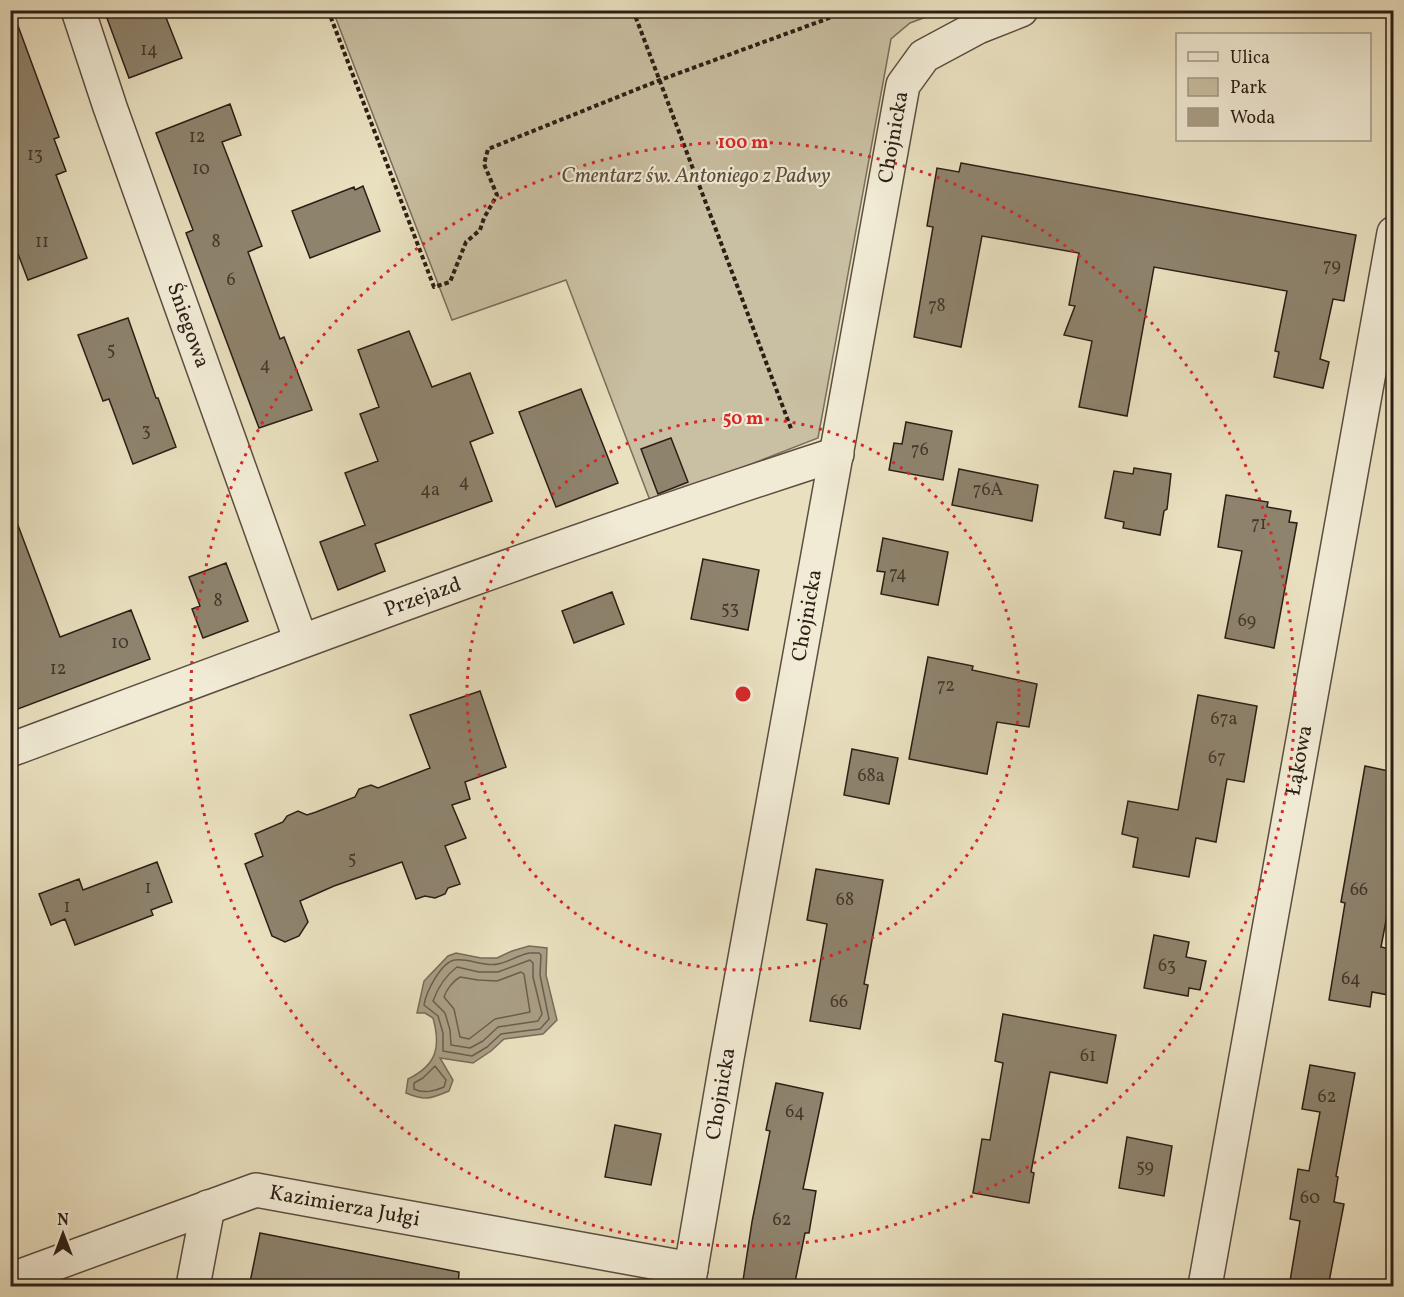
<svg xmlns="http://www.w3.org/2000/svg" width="1404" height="1297" viewBox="0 0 1404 1297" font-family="Vollkorn,serif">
<rect width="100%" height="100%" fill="#e9e0bf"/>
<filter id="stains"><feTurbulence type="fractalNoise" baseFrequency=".00333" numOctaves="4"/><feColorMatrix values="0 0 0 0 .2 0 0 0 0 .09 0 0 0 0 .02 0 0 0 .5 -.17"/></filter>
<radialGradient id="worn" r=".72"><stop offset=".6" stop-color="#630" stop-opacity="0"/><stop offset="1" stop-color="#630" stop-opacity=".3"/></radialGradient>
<path fill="#c9bfa2" stroke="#7a6e5c" stroke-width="1.5" d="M333,11h609l-32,12 -19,16 -73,399 -167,65 -85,-223 -114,40z"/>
<path fill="#a99e85" stroke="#776b58" stroke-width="1.5" d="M529,946l18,2 -1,27 11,45 -14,14 -39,5 -13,12 -18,12 -33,-5 13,22 -4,11c-19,8 -24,10 -43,2l2,-14c29,-14 33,-32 25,-61l-8,-5h-8l7,-32 24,-25 8,-3 25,5h16l15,-7z"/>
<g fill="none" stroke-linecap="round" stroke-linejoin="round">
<path stroke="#6a5e4d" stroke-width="1.5" d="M529,953h10l2,2 -1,20 9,44 -9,10 -39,5 -14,13 -15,9 -29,-5v-18l-5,-17 -14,-11c2,-13 17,-43 31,-45 14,-2 29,7 43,4 10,-2 21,-9 31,-11z
M530,960l3,3v14l9,37 -4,7 -40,6 -15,14 -13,7 -19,-3 -1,-15 -5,-17 -12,-12c5,-14 12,-25 24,-34l22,5h19z
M521,972l3,2 6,38 -35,7 -26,20 -9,-2 -6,-28 -10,-12c2,-7 9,-16 16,-20l18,3 19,1z
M435,1066l11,14 -2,7c-10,4 -20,7 -30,2v-6l9,-5z"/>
</g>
<path fill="#8e836d" stroke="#2c1e15" stroke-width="1.5" d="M104,10h59l19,48 -53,20z
M14,15l45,122 -5,2 12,32 -10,4 31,83 -59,22 -18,-47v-217z
M230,104l11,31 -19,7 40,104 -14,6 32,87 4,-2 28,73 -53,18 -73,-195 7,-3 -37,-97z
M961,163l395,72 -12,66 -11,-2 -13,60 9,3 -6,26 -49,-11 5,-25 -4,-1 12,-60 -133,-24 -27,149 -48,-9 13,-66 -28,-6 11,-29 -6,-1 10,-52 -97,-17 -21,111 -47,-10 19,-110 -6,-1 10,-58 22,4z
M363,186l17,45 -70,27 -18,-47 62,-24 1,3z
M128,318l28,80h2l18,49 -43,17 -24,-65 -6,2 -25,-66z
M409,331l23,56 38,-14 23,60 -23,9 22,59 -117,43 10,27 -47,19 -18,-48 45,-17 -20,-52 33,-12 -18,-47 19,-7 -21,-57z
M581,389l37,94 -62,24 -37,-95z
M906,422l46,9 -9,49 -54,-10 5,-27 8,1z
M671,438l17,44 -30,12 -17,-45z
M1134,468l37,6 -4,35 -3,2 -4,24 -37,-7 1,-6 -19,-4 9,-47 19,3z
M959,469l79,16 -6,36 -80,-16z
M1226,495l42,7 -1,5 24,4 -2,11 8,1 -23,125 -49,-10 17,-87 -24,-4z
M13,512l47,125 71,-27 19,49 -140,53v-199z
M883,538l65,14 -10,53 -57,-11 4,-22 -8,-1z
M703,559l56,11 -11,60 -57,-11z
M226,563l22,58 -45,17 -11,-29 8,-3 -11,-29z
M612,592l12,32 -50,19 -12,-32z
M928,657l45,9 -1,4 65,14 -8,43 -32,-5 -10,52 -78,-15z
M480,691l26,76 -41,15 5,17 -18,6 14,33 -21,8 15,38 -12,4 -3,6 -10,4 -10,-2 -9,3 -14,-37 -68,24 -34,15 8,21 -9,14 -14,6 -13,-6 -27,-72 18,-8 -8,-22 28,-12 4,-6 11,-5 9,4 9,-3 39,-15 4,-8 12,-4 7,3 52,-20 -20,-53z
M1198,695l59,11 -13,76 -17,-3 -11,63 -20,-4 -7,39 -56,-10 5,-29 -16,-4 6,-33 50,9z
M852,749l46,9 -9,46 -45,-9z
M1365,766l29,6v107l-13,68 13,3v46l-22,-4 -2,15 -41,-7 16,-97 -4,-1z
M157,862l15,40 -21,8 2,5 -78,30 -10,-26 -14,6 -12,-31 40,-15 4,11z
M816,869l67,11 -19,104 4,1 -8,44 -50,-8 17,-97 -20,-4z
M1154,935l35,7 -3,15 20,4 -6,29 -11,-2 -1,8 -44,-8z
M1003,1014l113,21 -9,48 -57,-11 -19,100 3,1 -5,30 -56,-10 9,-54 8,1 13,-77 -8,-2z
M1310,1065l45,8 -19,103 2,1 -4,25 10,2 -16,83h-39l11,-66 -10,-2 8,-50 11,2 11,-59 -18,-3z
M776,1083l47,10 -20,96 13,2 -7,42h-4l-11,54h-52l10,-65 18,-91 -4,-1z
M615,1125l46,9 -10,51 -46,-8z
M1127,1137l45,9 -8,50 -45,-8z
M260,1233l199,39 -1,15h-209z"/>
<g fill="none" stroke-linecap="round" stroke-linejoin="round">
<defs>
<g id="minor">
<path id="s1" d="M78,10l32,97 191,534"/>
<path id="s2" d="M10,750c274,-102 548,-206 827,-296"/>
<path id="s3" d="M10,1280l246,-90 435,79"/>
<path d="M193,1286l15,-79"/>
<path id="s4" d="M688,1286l39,-228 176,-973 21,-29 54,-29 43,-17"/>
<path id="s5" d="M1205,1286l189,-1053"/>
</g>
</defs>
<use href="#minor" stroke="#5b4e40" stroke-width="36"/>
<path stroke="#2c1e15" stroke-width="4" stroke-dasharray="4.5 3" stroke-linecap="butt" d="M328,10l106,277 16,-5 16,-40 14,-12 4,-12 13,-23 -13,-31 4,-15 172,-69 191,-70
M633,10l159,421"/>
<use href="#minor" stroke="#f1ebd5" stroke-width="33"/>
</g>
<g fill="none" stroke="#d62828" stroke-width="3" stroke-dasharray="3 6">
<circle cx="743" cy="694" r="276"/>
<circle cx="743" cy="694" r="552"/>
</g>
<g text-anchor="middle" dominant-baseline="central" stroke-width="4.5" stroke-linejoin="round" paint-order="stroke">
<g font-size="18" fill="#44372b">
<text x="149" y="50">14</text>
<text x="197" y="137">12</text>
<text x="35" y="155">13</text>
<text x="201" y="169">10</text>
<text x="42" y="242">11</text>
<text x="216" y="242">8</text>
<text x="1332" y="266">79</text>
<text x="231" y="280">6</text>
<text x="937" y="306">78</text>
<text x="111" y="350">5</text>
<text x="265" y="365">4</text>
<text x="146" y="431">3</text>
<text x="920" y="450">76</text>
<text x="464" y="482">4</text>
<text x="430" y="490">4a</text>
<text x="988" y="490">76A</text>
<text x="1259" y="524">71</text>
<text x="898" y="574">74</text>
<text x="218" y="601">8</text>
<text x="730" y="609">53</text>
<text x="1247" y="621">69</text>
<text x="120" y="643">10</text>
<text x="58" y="669">12</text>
<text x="946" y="686">72</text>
<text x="1224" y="719">67a</text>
<text x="1217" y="758">67</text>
<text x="871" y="776">68a</text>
<text x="352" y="859">5</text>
<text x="148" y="888">1</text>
<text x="1359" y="890">66</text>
<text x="845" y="900">68</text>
<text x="67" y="907">1</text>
<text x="1167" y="966">63</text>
<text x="1351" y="979">64</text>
<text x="839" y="1002">66</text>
<text x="1088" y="1056">61</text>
<text x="1327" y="1097">62</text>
<text x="795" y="1112">64</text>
<text x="1145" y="1167">59</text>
<text x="1310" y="1198">60</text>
<text x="782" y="1220">62</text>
</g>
<g font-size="21" fill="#2c1e15" stroke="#f1ebd5">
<text stroke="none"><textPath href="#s4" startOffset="1167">Chojnicka</textPath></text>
<text stroke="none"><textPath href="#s1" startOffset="334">Śniegowa</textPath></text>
<text stroke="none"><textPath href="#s2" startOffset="440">Przejazd</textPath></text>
<text stroke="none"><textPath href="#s4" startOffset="681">Chojnicka</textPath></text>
<text stroke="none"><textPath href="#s5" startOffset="534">Łąkowa</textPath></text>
<text stroke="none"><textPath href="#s4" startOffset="195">Chojnicka</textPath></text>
<text stroke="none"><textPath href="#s3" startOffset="352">Kazimierza Jułgi</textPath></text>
</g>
<g font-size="21" font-style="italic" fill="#5b4e3f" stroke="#f1ebd5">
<text x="696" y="176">Cmentarz św. Antoniego z Padwy</text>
</g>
</g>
<circle cx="743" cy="694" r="9" fill="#d62828" stroke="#f1ebd5" stroke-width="3"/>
<g font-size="18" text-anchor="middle" font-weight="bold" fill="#d62828" stroke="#f1ebd5" stroke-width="4.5" stroke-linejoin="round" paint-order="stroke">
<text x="743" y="148">100 m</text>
<text x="743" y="424">50 m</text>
</g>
<rect width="1404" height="1297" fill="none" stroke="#e9e0bf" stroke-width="36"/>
<rect x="12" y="12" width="1380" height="1273" fill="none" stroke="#2c1e15" stroke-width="3"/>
<rect x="18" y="18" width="1368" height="1261" fill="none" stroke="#2c1e15" stroke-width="1.5"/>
<rect x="1176" y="33" width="195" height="108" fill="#f1ebd5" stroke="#a29988" stroke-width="1.5"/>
<rect x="1188" y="52" width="30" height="9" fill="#f1ebd5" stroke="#a29988" stroke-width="1.5"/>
<text x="1230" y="63" font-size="18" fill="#2c1e15">Ulica</text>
<rect x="1188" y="78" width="30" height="18" fill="#c9bfa2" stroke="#a29988" stroke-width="1.5"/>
<text x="1230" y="93" font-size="18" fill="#2c1e15">Park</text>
<rect x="1188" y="108" width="30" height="18" fill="#a99e85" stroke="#a29988" stroke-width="1.5"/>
<text x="1230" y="123" font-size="18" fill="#2c1e15">Woda</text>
<g transform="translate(63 1234)" stroke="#f1ebd5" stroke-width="4.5" paint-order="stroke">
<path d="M0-4.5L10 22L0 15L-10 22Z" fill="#2c1e15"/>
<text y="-9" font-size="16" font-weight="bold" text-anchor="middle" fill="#2c1e15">N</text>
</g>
<rect width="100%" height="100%" filter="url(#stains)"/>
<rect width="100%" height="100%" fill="url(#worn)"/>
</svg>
